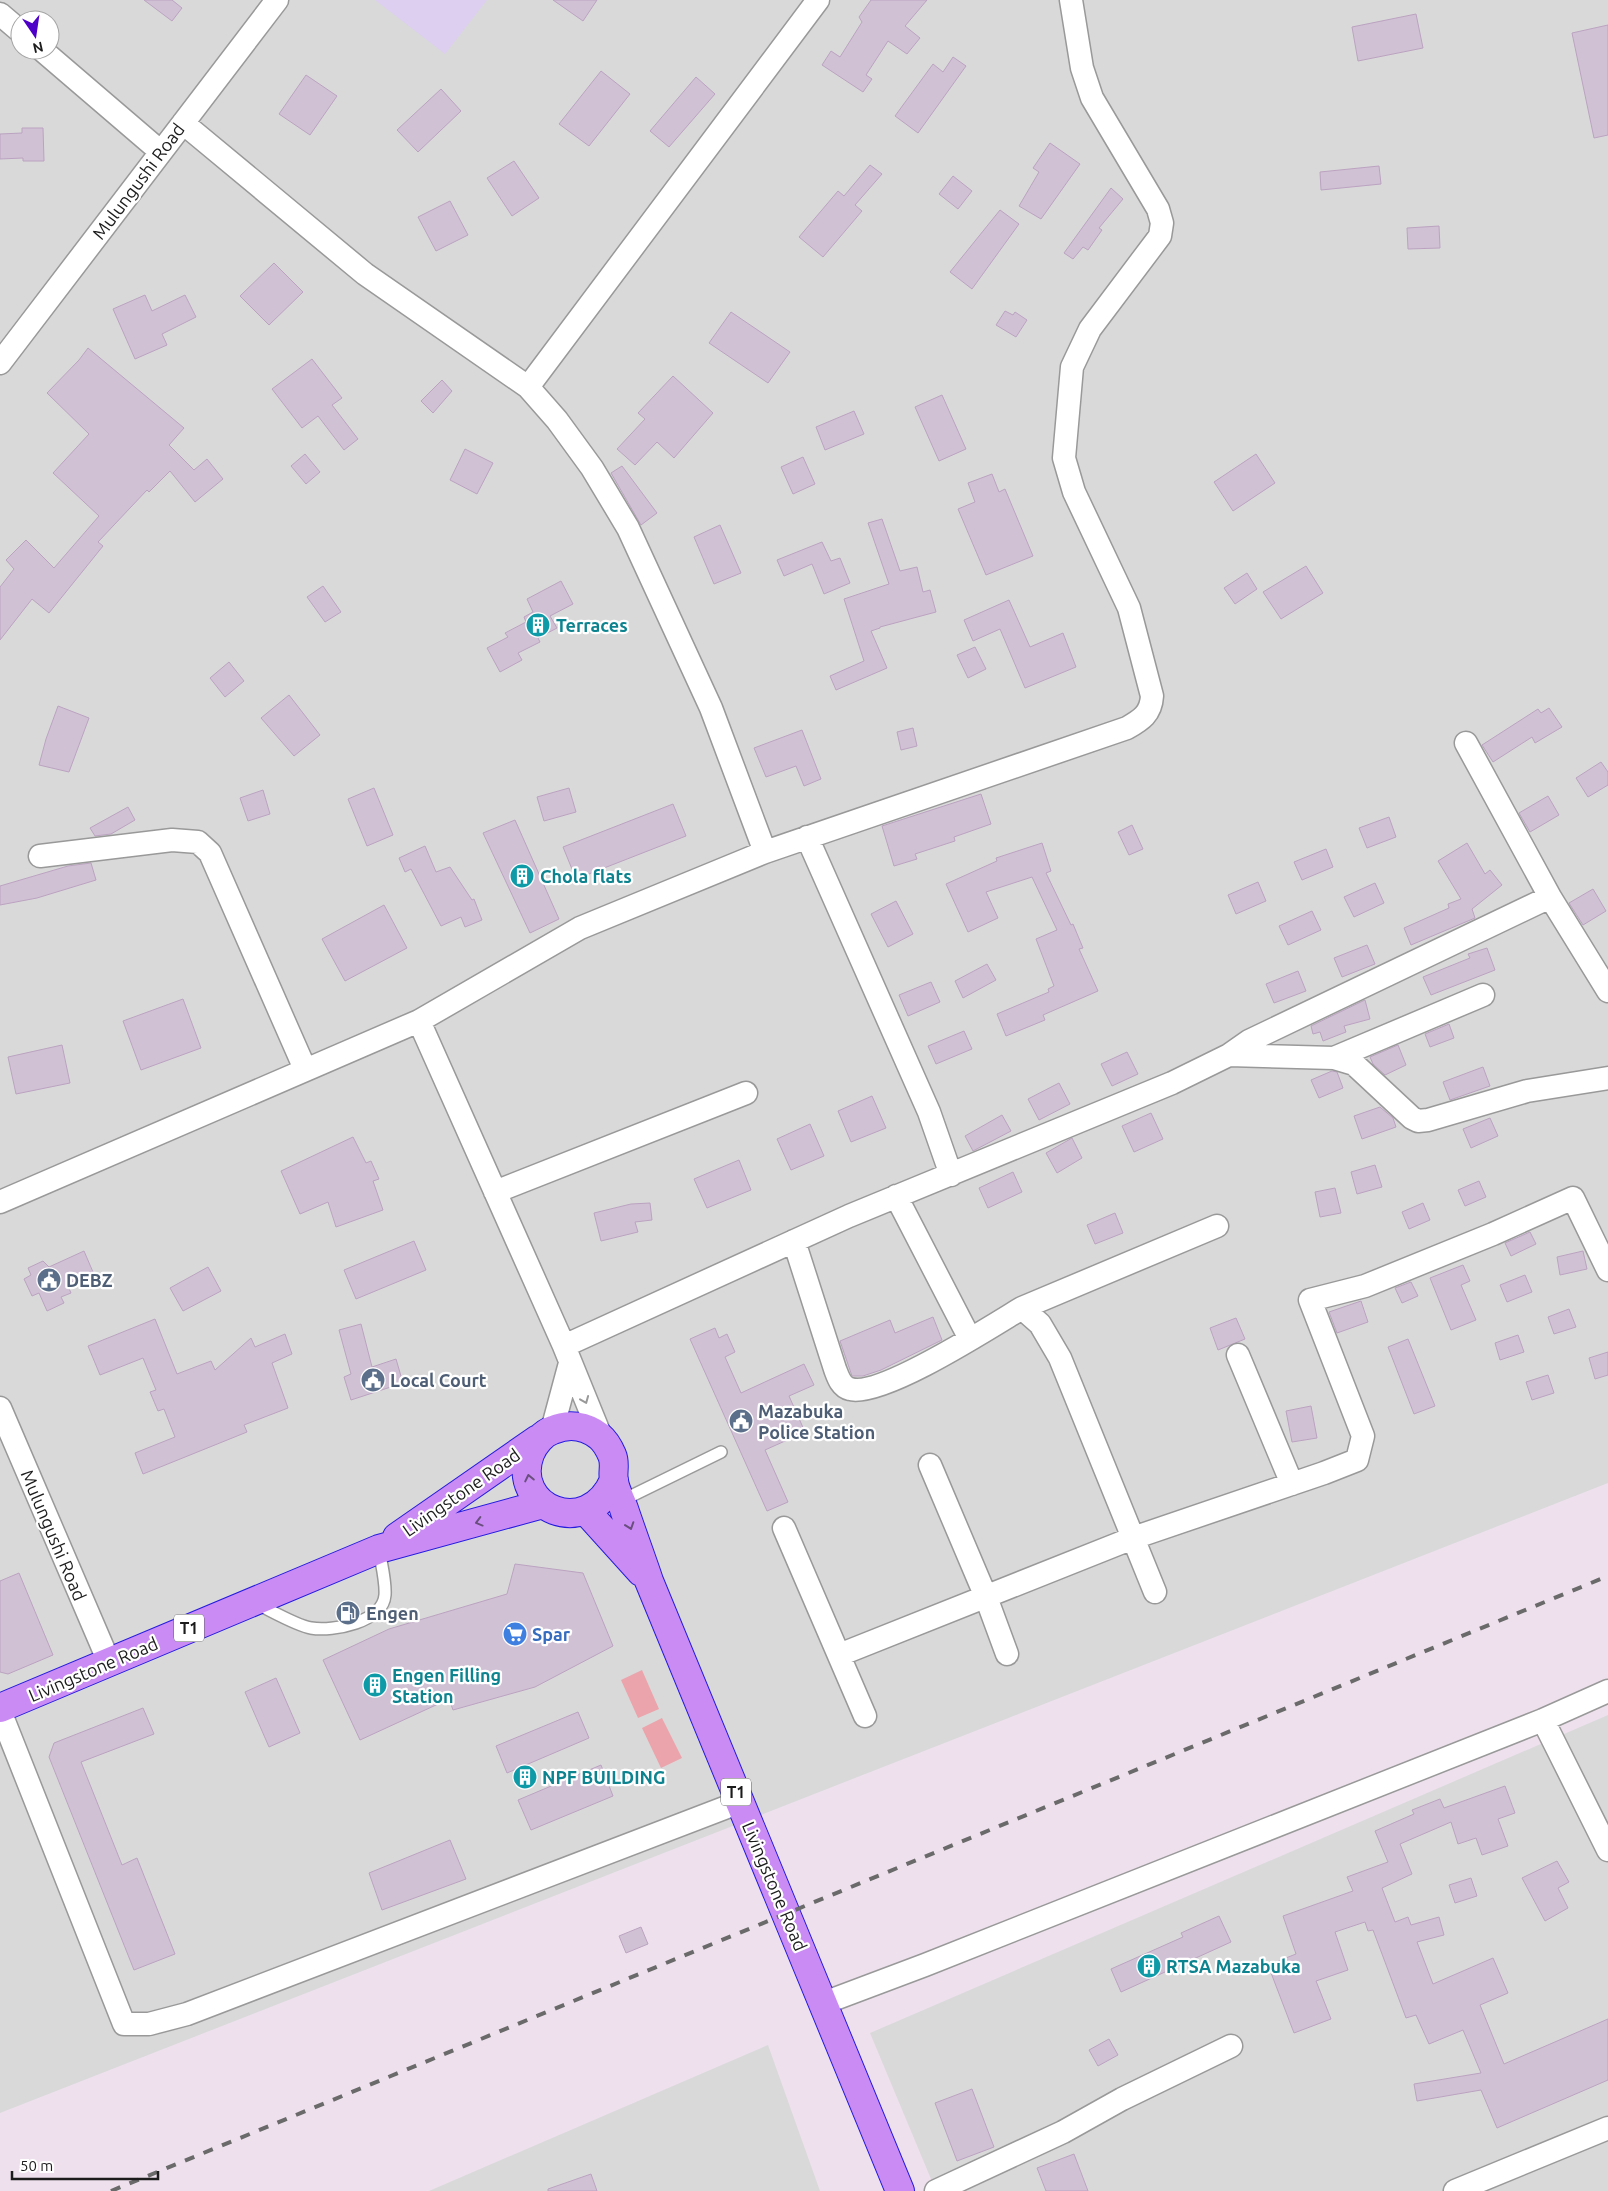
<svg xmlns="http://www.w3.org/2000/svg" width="1608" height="2191" viewBox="0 0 1608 2191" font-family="Ubuntu,sans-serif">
<rect width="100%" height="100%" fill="#eee1ed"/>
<path fill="#d9d9da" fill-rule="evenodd" d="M0,0h1608v1483l-1608,630zM20,20h30v30h-30z
M1608,1715v476h-672l-66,-158z
M768,2045l52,146h-391z"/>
<path fill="#ddcff0" d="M375,0h112l-42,54z"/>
<path fill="#eba4ab" d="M642,1670l17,39 -21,9 -17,-38z
M662,1718l20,40 -21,10 -19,-40z"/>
<path fill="#d1c1d5" stroke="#bba3c0" d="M144,0h28l10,8 -10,13z
M553,0h44l-14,21z
M871,0h56l-22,26 15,12 -13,16 -19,-13 -22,34 6,4 -9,13 -41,-27 9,-14 9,6 22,-35 -3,-5z
M1416,14l7,34 -65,13 -6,-34z
M1608,25v110l-14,3 -22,-105z
M953,57l13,9 -48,67 -23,-17 38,-52 10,8z
M601,71l29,23 -41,52 -30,-22z
M306,75l31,21 -27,39 -31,-21z
M696,77l19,17 -46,53 -19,-16z
M441,89l20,22 -43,41 -21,-22z
M22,128h21l1,33h-21v-3l-23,1v-25l22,-1z
M1050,143l30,21 -39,55 -22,-13 20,-34 -6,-4z
M514,161l25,37 -27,18 -25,-38z
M870,165l12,9 -27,31 7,6 -39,46 -24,-20 39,-46 6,5z
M1379,166l2,18 -60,6 -1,-18z
M953,176l19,15 -14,18 -19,-15z
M1111,188l12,11 -24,29 3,2 -14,20 -5,-3 -10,12 -9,-6z
M450,201l18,34 -32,16 -18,-34z
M1000,210l19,14 -47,65 -22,-17z
M1439,226l1,22 -32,1 -1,-21z
M274,263l29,29 -34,33 -29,-29z
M145,295l7,16 33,-16 11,22 -34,17 5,11 -32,14 -22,-50z
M1005,311l8,4 2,-3 12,8 -11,17 -20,-12z
M731,312l59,40 -22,31 -59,-40z
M88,348l96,80 -15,17 25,25 13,-11 16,20 -28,23 -25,-31 -21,21 -2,-2 -49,52 5,4 -54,67 -17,-14 -32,41v-53l14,-18 -8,-9 20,-20 28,28 45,-52 -46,-43 36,-39 -42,-41 32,-33z
M312,359l30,39 -10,7 26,34 -14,11 -26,-34 -16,12 -30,-39z
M673,376l40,37 -39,45 -17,-16 -22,23 -18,-16 28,-30 -7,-6z
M442,380l10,11 -19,22 -12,-12z
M942,395l24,54 -27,12 -24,-54z
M854,411l10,23 -39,16 -9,-23z
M465,449l28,14 -16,31 -27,-14z
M305,454l15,18 -14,12 -15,-18z
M1256,454l19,29 -42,28 -19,-29z
M803,457l12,27 -22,10 -12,-27z
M622,466l35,47 -16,12 -30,-52z
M992,474l7,18 6,-3 28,67 -47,19 -28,-66 17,-7 -7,-19z
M882,519l18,52 17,-4 6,25 7,-2 6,22 -56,15v1l-9,3 16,37 -51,22 -6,-14 34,-15 -20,-62 45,-15 -21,-61z
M720,525l21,48 -27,11 -20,-47z
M822,542l9,19 9,-3 10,25 -26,11 -12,-30 -28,12 -7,-16z
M1306,566l17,27 -42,26 -18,-27z
M1247,573l10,16 -22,15 -11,-16z
M561,581l12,23 -23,12 7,12 -19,10 2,4 -22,11 4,7 -22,12 -13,-24 21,-11 -3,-4 21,-11 -2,-5 9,-5 -6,-13z
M323,586l18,26 -16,10 -18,-25z
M1009,600l21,47 33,-14 13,34 -51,21 -25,-59 -27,12 -9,-21z
M975,647l11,22 -18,9 -11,-23z
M229,662l15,19 -19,16 -15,-19z
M289,695l31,40 -26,21 -33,-38z
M58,706l31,12 -20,54 -30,-7 7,-26z
M1549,708l13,19 -27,16 -3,-6 -39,25 -11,-17 56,-36 3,4z
M913,728l4,18 -16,4 -4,-18z
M802,730l19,49 -17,7 -8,-20 -30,11 -12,-29z
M1601,762l7,10v13l-20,12 -12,-19z
M374,788l19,47 -26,11 -19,-47z
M569,788l7,24 -32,9 -7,-24z
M263,790l7,24 -22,7 -8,-23z
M981,794l10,30 -37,13 1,4 -40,13 2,5 -23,7 -12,-40z
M1548,796l11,19 -29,17 -11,-19z
M673,804l13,32 -110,43 -13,-32z
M128,807l7,13 -24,14 -16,2 -5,-8z
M1389,817l7,20 -29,11 -8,-20z
M515,820l44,99 -29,14 -47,-100z
M1132,825l11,24 -14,6 -11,-23z
M1042,843l9,28 -5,2 25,52 2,-1 10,24 -4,1 19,42 -55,24 2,5 -39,16 -9,-22 52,-22 -1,-3 6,-3 -18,-47 21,-9 -25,-53 -46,15 12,26 -30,14 -22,-48 51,-23 -1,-3z
M1467,843l18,31 5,-4 12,15 -30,24 3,9 -64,27 -7,-17 45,-20 -1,-4 13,-5 -23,-38z
M425,846l11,26 14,-5 22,33 2,-1 8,21 -17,7 -4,-10 -20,9 -30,-57 -6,3 -6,-14z
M1326,849l7,18 -31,13 -8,-18z
M91,863l5,17 -59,18 -37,7v-19l68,-20z
M1258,882l8,19 -30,13 -8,-19z
M1375,883l9,20 -30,14 -10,-20z
M1593,889l13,22 -23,14 -14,-22z
M896,901l17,33 -25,13 -17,-33z
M384,905l23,43 -62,33 -23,-42z
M1312,911l9,19 -33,15 -9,-19z
M1367,945l8,19 -33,13 -8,-19z
M1487,948l8,22 -64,25 -8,-18 47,-19 -2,-4z
M987,964l9,16 -33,18 -8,-17z
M1298,971l8,20 -32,12 -8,-19z
M931,982l9,20 -32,14 -9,-21z
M183,999l18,49 -60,22 -18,-49z
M1365,1000l5,19 -26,7 2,6 -23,9 -3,-9 -7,2 -2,-8z
M1449,1024l5,14 -24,9 -5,-13z
M964,1031l8,18 -36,15 -8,-18z
M62,1045l8,38 -54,11 -8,-37z
M1398,1045l8,20 -21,10 -12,-11 -3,-7z
M1127,1052l11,22 -26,12 -11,-22z
M1483,1067l7,19 -40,14 -7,-18z
M1332,1071l5,1 6,16 -24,10 -8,-18z
M1059,1083l11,21 -31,16 -11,-21z
M872,1096l14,32 -35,14 -13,-31z
M1380,1107l13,11 3,9 -34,12 -8,-23z
M1151,1113l12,26 -29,13 -12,-26z
M1002,1115l9,16 -38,20 -8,-15z
M1490,1118l8,18 -27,12 -8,-19z
M810,1124l14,32 -33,14 -14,-31z
M353,1137l13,26 5,-2 8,18 -6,2 10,29 -47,17 -8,-25 -28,12 -19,-43z
M1072,1138l10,20 -25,15 -11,-20z
M739,1160l12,30 -44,18 -13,-29z
M1375,1165l7,22 -25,7 -6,-22z
M1013,1172l9,20 -34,16 -9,-20z
M1479,1181l7,16 -21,9 -7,-16z
M1335,1188l6,25 -21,4 -5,-25z
M650,1203l2,17 -17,2 3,10 -37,9 -7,-28 37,-9z
M1423,1203l7,17 -21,9 -7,-17z
M1115,1213l8,20 -28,11 -8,-19z
M1530,1232l6,12 -25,12 -6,-13z
M414,1241l12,29 -70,29 -12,-29z
M84,1251l9,21 -26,12 4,9 -10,4 3,6 -17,8 -8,-18 -7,3 -8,-17 7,-4 -3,-7 15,-7 6,6z
M1583,1251l4,18 -27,6 -3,-18z
M1463,1265l7,16 -9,4 15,35 -25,10 -21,-52z
M208,1267l13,24 -38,20 -13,-23z
M1525,1275l7,17 -25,10 -7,-17z
M1411,1282l7,14 -16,7 -7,-15z
M1361,1301l7,21 -31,11 -8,-21z
M1569,1309l7,18 -22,7 -6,-17z
M933,1317l9,23 -61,30 -18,6h-11l-12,-35 50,-21 5,13z
M1236,1318l9,21 -27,11 -8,-22z
M155,1319l22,55 34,-13 4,9 36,-32 4,9 30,-13 7,20 -20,9 16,45 -44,17 3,7 -104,42 -8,-21 40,-16 -11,-28 -6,2 -8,-19 6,-2 -13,-32 -43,17 -12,-29z
M361,1324l11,43 24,-8 7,24 -52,17 -7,-23 7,-3 -12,-44z
M715,1328l4,10 8,-4 8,18 -10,5 16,36 63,-29 10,21 -25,11 16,36 -40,18 23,52 -21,9 -77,-172z
M1518,1335l6,17 -24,8 -5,-17z
M1408,1339l27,67 -21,8 -26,-67z
M1608,1352v23l-13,4 -6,-21z
M1548,1375l6,18 -22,7 -6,-18z
M1311,1406l6,32 -25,4 -6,-31z
M515,1564l68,9 30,73 -78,41 -82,23 -4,-11 -89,41 -37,-80 66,-31 118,-35z
M19,1573l34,82 -45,19 -8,-2v-91z
M276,1678l24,55 -31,14 -24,-55z
M143,1708l11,26 -73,28 41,103 15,-7 38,96 -41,16 -85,-213 5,-14z
M578,1712l11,26 -82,35 -11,-27z
M601,1765l12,31 -82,34 -13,-30z
M1505,1786l10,27 -17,6 10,27 -26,9 -6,-17 -18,6 -7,-22 -51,22 12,30 -30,14 13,34 13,-5 3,8 28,-8 5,18 -27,7 16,42 60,-26 15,35 -28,12 24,59 104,-45v61l-111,48 -16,-38 -64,11 -3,-17 67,-11 -18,-43 -34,14 -13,-29 -10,3 -33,-88 -5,1 -3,-9 -30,10 13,38 -32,11 15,38 -37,14 -26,-68 28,-11 -13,-38 70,-25 -6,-14 41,-15 -13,-31 39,-17 -2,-4 28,-11 4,9z
M450,1840l16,39 -84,31 -13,-37z
M1557,1861l12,21 -11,6 10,20 -23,13 -23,-43z
M1471,1878l6,18 -22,7 -6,-18z
M1219,1916l12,26 -110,50 -10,-23 72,-32 -2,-4z
M641,1927l7,17 -22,9 -7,-17z
M1109,2039l9,16 -20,11 -9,-16z
M972,2089l22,58 -37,14 -22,-58z
M1074,2154l14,37h-42l-9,-23z
M591,2174l6,17h-49v-2z"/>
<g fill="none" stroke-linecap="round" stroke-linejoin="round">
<defs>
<path id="service" d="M621,1501l100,-49
M255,1603c15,7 42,23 56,25 22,4 72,-6 74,-33 1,-14 -4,-32 -6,-46"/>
<path id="minor" d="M0,14l20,17
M42,50l119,102
M183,123l182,151 163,113 29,33 35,48 36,60 83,180 54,144
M0,363l277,-363
M528,387l290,-387
M1466,743l84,154
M807,837l122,275 22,63
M40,856l132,-16 26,2 12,11 95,216
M419,1021l145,325 37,91
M1229,1055l105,3 20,6 58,54 6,3 10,-1 99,-29 81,-13
M1334,1058l149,-63
M495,1192l251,-99
M896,1196l74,143
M0,1202l419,-181 161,-93 185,-76 362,-124c14,-8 24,-14 25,-32l-23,-88 -55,-116 -10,-34 8,-91 18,-38 70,-93 2,-13 -4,-14 -66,-111 -10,-30 -11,-68
M794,1241l41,128c3,8 6,18 15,20 31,9 142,-63 172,-81l18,16 20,34 95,234
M1022,1308l195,-82
M564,1346l285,-130 323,-133 57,-28 20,-14 301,-144 58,94
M1238,1355l54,129
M0,1408l109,254
M552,1430l18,-67
M930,1465l56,132 21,57
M784,1528l81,188
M839,1655l294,-117 191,-65 33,-13 6,-24 -53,-136 55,-14 128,-52 80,-36 35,72
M0,1711l124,313h25l38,-10 553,-212
M1543,1720l65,130
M824,2003l101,-38 618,-245 65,-29
M936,2191l127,-59 59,-33 109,-53
M1455,2191l153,-63"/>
<path id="trunk" d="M614,1480c-27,62 -104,27 -84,-26 4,-10 13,-21 23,-24 16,-7 33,-4 46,6 6,5 10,12 13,19 4,9 0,17 2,26 1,9 7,19 10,28 8,24 17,48 25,72l251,610
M586,1511l55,61
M397,1537l141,-98
M0,1708l379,-159 164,-45"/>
</defs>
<use href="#service" stroke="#999" stroke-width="14"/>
<use href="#minor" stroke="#999" stroke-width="25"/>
<use href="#trunk" stroke="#251cde" stroke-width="30"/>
<use href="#service" stroke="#fff" stroke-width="11"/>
<use href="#minor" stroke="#fff" stroke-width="22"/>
<use href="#trunk" stroke="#ca8cf4" stroke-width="28"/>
<path stroke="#6a6a6a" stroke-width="4" stroke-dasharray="10 10" stroke-linecap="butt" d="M111,2191l1497,-615"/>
</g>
<defs><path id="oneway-chevron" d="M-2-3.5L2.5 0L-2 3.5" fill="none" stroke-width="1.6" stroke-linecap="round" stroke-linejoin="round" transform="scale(1.25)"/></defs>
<use stroke="#999" href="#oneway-chevron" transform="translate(585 1400) rotate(68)"/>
<g stroke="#6a4e7d">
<use href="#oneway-chevron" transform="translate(529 1478) rotate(-102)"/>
<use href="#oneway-chevron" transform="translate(479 1522) rotate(165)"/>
<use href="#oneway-chevron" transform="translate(630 1526) rotate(71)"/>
</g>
<defs>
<symbol id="building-disc" viewBox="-11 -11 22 22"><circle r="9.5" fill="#0f9aa8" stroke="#fff"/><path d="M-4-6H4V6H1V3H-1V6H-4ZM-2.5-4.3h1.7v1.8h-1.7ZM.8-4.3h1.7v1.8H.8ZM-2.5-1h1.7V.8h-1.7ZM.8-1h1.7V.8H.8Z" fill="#fff"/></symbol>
<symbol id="civic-disc" viewBox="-11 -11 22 22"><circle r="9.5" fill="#5c6f8a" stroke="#fff"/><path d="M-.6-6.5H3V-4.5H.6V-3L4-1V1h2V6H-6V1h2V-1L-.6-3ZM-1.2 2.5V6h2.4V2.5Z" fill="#fff"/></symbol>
<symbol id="fuel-disc" viewBox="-11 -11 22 22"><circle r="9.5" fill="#5c6f8a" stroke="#fff"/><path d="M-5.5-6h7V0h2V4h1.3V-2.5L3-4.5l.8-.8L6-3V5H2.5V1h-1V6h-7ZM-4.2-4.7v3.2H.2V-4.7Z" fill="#fff"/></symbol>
<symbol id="supermarket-disc" viewBox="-11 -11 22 22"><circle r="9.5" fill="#3f7fe0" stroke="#fff"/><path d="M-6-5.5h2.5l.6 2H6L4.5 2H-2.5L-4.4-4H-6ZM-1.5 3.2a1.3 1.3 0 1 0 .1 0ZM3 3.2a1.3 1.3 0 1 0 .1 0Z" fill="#fff"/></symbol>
</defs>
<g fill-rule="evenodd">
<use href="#building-disc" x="524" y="611" width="28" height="28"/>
<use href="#building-disc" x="508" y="862" width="28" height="28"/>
<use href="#civic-disc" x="35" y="1266" width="28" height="28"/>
<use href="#civic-disc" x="359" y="1366" width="28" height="28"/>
<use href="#civic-disc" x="727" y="1407" width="28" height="28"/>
<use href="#fuel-disc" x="334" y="1599" width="28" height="28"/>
<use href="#supermarket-disc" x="501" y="1620" width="28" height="28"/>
<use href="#building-disc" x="361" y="1671" width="28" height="28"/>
<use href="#building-disc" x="511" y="1763" width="28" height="28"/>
<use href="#building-disc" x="1135" y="1952" width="28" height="28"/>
</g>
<g text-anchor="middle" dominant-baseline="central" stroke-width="4.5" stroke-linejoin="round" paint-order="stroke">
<g fill="#fff" stroke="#606060" stroke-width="1">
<rect x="174" y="1614.5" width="30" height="27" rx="4"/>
<rect x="721" y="1778.5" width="30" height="27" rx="4"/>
</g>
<g font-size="16" font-weight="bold" fill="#1c1c1c">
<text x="189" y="1628">T1</text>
<text x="736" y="1792">T1</text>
</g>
<g font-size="18" fill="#1c1c1c" stroke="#fff">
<text transform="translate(138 181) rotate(-53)">Mulungushi Road</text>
<text transform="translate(461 1492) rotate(-35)">Livingstone Road</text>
<text transform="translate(54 1535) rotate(67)">Mulungushi Road</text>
<text transform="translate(93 1669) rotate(-23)">Livingstone Road</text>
<text transform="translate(775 1886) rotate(67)">Livingstone Road</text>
</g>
<g font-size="18" font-weight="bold" fill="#0d838f" stroke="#fff" text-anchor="start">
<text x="556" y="625">Terraces</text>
<text x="540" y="876">Chola flats</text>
<text x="392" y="1675">Engen Filling<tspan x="392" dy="21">Station</tspan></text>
<text x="542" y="1777">NPF BUILDING</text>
<text x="1166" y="1966">RTSA Mazabuka</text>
</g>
<g font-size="18" font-weight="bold" fill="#4e5e75" stroke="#fff" text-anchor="start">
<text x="66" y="1280">DEBZ</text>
<text x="390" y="1380">Local Court</text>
<text x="758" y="1411">Mazabuka<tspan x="758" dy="21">Police Station</tspan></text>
<text x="366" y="1613">Engen</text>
</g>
<g font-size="18" font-weight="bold" fill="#366cbe" stroke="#fff" text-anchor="start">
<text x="532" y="1634">Spar</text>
</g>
</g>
<g transform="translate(35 35) rotate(167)"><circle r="24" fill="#ffffff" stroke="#a4a4a4"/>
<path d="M0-4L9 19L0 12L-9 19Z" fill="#4e00c8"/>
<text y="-8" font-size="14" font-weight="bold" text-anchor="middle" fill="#1c1c1c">N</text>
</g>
<path d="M12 2171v8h146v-8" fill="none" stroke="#1c1c1c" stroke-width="2.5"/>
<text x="20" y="2171" font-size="15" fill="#1c1c1c" stroke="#ffffff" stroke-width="4" paint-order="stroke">50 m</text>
</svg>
